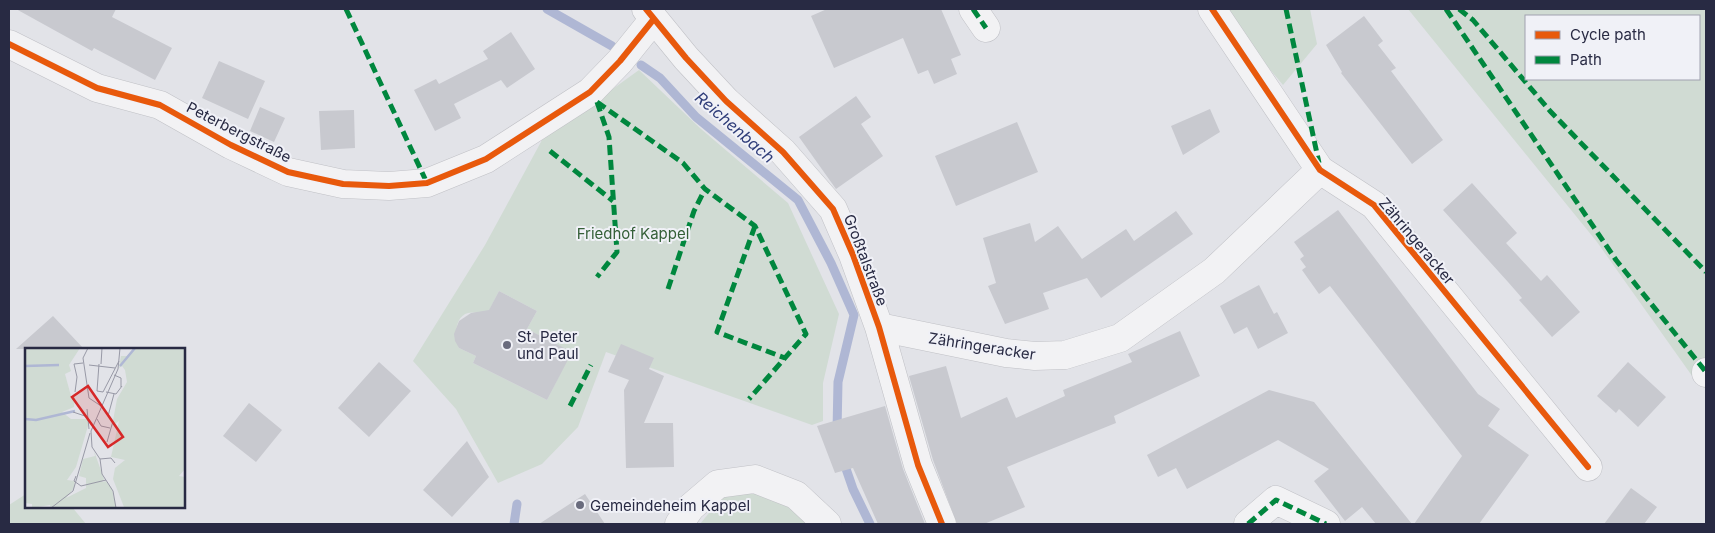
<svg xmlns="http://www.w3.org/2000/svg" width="1715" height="533" viewBox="0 0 1715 533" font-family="Inter,sans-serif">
<rect width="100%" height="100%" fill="#e2e3e8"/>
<path fill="#d0dbd3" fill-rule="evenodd" d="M1219,9h91l7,35 -34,41z
M1408,9h298v380l-11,-9 -98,-138zM1526,16h173v63h-173z
M639,70l62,59 87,74 51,111 -16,69v38l-11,4 -206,-73 -28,75 -36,37 -44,19 -42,-74 -43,-48 72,-116 57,-105zM499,291l38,20 -10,18 44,23 -24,48 -74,-37 3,-7 -17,-8c-8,-23 2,-45 27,-31z
M728,490l54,4 32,30h-114z
M26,494v13h46l14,17h-77v-19z"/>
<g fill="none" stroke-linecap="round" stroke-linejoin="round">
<path stroke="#afb7d4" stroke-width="9" d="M547,9l65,37
M641,65l19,13 36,39 102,83 33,63 23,52 -16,67 -1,49
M843,460l10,29 17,35
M514,524l3,-20"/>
</g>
<path fill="#c8c9cf" d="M16,9h100l-4,8 60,31 -17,32 -61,-32 -2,3z
M827,9h114l20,46 -10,4 6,15 -23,10 -6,-14 -10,4 -15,-36 -69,30 -23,-52z
M1364,16l19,25 -5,4 18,23 -5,3 52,69 -31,24 -71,-91 1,-1 -16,-27z
M511,32l24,37 -28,19 -6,-8 -47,24 7,14 -26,13 -21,-41 22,-11 3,5 49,-25 -5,-8z
M219,61l46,20 -17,38 -46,-21z
M856,96l15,21 -10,7 22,32 -47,33 -37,-52z
M260,107l25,11 -11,24 -24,-11z
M1210,109l10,23 -37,23 -12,-29z
M354,110l1,38 -34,2 -2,-39z
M1017,122l21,50 -82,34 -21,-50z
M1472,183l45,50 -11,10 35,38 6,-6 33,37 -28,25 -33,-37 3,-2 -14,-16 -65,-72z
M1338,210l140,184 22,15 -12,17 41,29 -50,69h-65l48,-68 -132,-170 -11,8 -17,-24 4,-3 -6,-8 4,-3 -10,-14z
M1176,211l17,23 -92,64 -14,-20 -44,15 6,16 -44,15 -17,-38 8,-3 -13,-45 47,-15 5,19 23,-16 24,33 44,-30 8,12z
M1259,285l15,29 3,-2 11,21 -30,16 -11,-22 -13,7 -14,-28z
M499,291l38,20 -10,18 45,23 -25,48 -74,-37 3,-7 -17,-8 -4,-7 -1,-7 5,-13 12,-8 18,-3z
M53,316l31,33h-68z
M1180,331l20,45 -86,40 2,7 -109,44 18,40 -41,17h-27l-24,-64 -24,-84 37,-10 15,52 46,-21 9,21 49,-22 -2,-6 69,-28 -4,-8z
M621,344l33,14 -5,11 15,7 -20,47h29l1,44 -48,1 -2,-78 5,-10 -21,-8z
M379,362l32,29 -42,46 -31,-29z
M1628,362l38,35 -28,30 -19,-18 -3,4 -19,-17z
M1269,390l45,12 98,122h-36l-14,-17 -17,14 -31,-40 15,-12 -51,-29 -91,49 -11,-21 -18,9 -11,-22z
M249,403l33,27 -26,32 -33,-26z
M885,406l18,63 22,55h-47l-25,-56 -18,5 -18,-47z
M467,441l22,36 -37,40 -29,-27z
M1631,488l26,19 -13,17h-40z
M585,494l20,30h-66z"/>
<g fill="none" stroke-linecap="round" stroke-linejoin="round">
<defs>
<path id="minor" d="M646,9l40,49 40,43 57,51 50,57 20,46 26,72 39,138 24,59
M973,9l13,19
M1212,9l108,161 54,35 214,262
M9,44l88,44 63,17 71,40 57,27 55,12 46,2 38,-3 59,-24 104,-67 30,-31 33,-41
M879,327l127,26 29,3 30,-1 55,-17 94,-67 106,-101
M1706,372v1
M679,524l12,-17 27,-23 37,-5 41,16 31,29
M1248,524l28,-24 50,24"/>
</defs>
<use href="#minor" stroke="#c0c1c6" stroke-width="29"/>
<use href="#minor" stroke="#f2f2f4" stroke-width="28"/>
<path stroke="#00873e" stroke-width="5" stroke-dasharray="10 5" stroke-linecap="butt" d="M346,9l81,174
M973,9l13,19
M1286,9l33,154
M1446,9l170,251 90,112
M1459,9l14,11 77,91 156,161
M597,102l86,61 22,26 50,37 51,108 -57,65
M597,102l12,35 8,115 -20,25
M550,151l63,50
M755,226l-38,106 68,26
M668,289l26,-78 11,-22
M570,406l21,-41
M1248,524l28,-24 50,24"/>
<defs>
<path id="cycleway" d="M646,9l40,49 40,43 57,51 50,57 20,46 26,72 39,138 24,59
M1212,9l108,161 54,35 214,262
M9,44l88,44 63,17 71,40 57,27 55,12 46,2 38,-3 59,-24 104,-67 30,-31 33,-41"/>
</defs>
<use href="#cycleway" stroke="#f0f1f7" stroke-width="9"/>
<use href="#cycleway" stroke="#e8590c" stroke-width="6"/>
</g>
<g fill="#696b7d" stroke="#f0f1f7" stroke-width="2">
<circle cx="507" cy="345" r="5"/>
<circle cx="580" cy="505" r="5"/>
</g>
<g text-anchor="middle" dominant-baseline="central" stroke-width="4" stroke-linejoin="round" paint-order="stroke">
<g font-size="15" fill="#282a43" stroke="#f0f1f7">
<text transform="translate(239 132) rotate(27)">Peterbergstraße</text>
<text transform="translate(1417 241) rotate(50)">Zähringeracker</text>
<text transform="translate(866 260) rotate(69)">Großtalstraße</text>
<text transform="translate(982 346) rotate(9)">Zähringeracker</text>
</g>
<g font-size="15" fill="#345f37" stroke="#f0f1f7">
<text x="633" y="233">Friedhof Kappel</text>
</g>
<g font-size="15" fill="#282a43" stroke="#f0f1f7" text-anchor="start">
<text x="517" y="336">St. Peter<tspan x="517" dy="17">und Paul</tspan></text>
<text x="590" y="505">Gemeindeheim Kappel</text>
</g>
<g font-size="16" font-style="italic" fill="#2f3d79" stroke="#f0f1f7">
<text transform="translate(735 127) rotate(41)">Reichenbach</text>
</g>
</g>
<g transform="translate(25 348)">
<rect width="160" height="160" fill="#e2e3e8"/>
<path d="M0,0h55l-11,17 2,6 -6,3 6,22 4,1 -1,10 -12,5 9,7h19l-14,48 -9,13 8,1 -1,7 -8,10 20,-10v-10l-7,-2 4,-17 12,-3 -1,-5 10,28 -2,3 4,-1 6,8 4,19h-65l-1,-3 -18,3v-4l-7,-1zM109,0h51v121l-6,7 6,1v31l-61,-1 -11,-28 2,-11 10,-8 -14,-3 8,-36 -7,5 5,-27 10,-17 -2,-12 -3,-4 -3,2 2,-12h6z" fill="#d0dbd3"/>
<path fill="none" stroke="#afb7d4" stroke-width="2.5" d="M0,18l34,-1M95,18l15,-18M0,71l11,1 39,-9"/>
<path fill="none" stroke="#9899a6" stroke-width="1" d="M63,0l-5,10 6,40 12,8M74,16l-2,27 6,1 16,-31M76,16l1,-16M64,17l26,3M89,27l7,3v9M50,44l2,-15 -3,-13 9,-1M81,44l10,2 6,-8M62,61l2,20M48,64l15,5M83,68l6,-22M72,71l4,7 9,2M82,94l6,-21M75,111l11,-1 4,5M51,128l-2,5 7,5 25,-6M26,160l22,-17 17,-58M91,160l-3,-17 -11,-17 -2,-15 -8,-12 -1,-16 27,-62 2,-21"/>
<path fill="#d62828" fill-opacity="0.15" stroke="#d62828" stroke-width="2.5" d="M63,38l35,51 -15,10 -36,-50z"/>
<rect width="160" height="160" fill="none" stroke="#282a43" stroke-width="2.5"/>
</g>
<rect width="1715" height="533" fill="none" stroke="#282a43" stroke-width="20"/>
<rect x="1525" y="15" width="175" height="65" fill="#f0f1f7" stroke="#a0a1af"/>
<rect x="1535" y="31" width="25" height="8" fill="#e8590c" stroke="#a0a1af"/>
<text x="1570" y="40" font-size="15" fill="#282a43">Cycle path</text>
<rect x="1535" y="56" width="25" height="8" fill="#00873e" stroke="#a0a1af"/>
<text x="1570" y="65" font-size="15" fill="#282a43">Path</text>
</svg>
